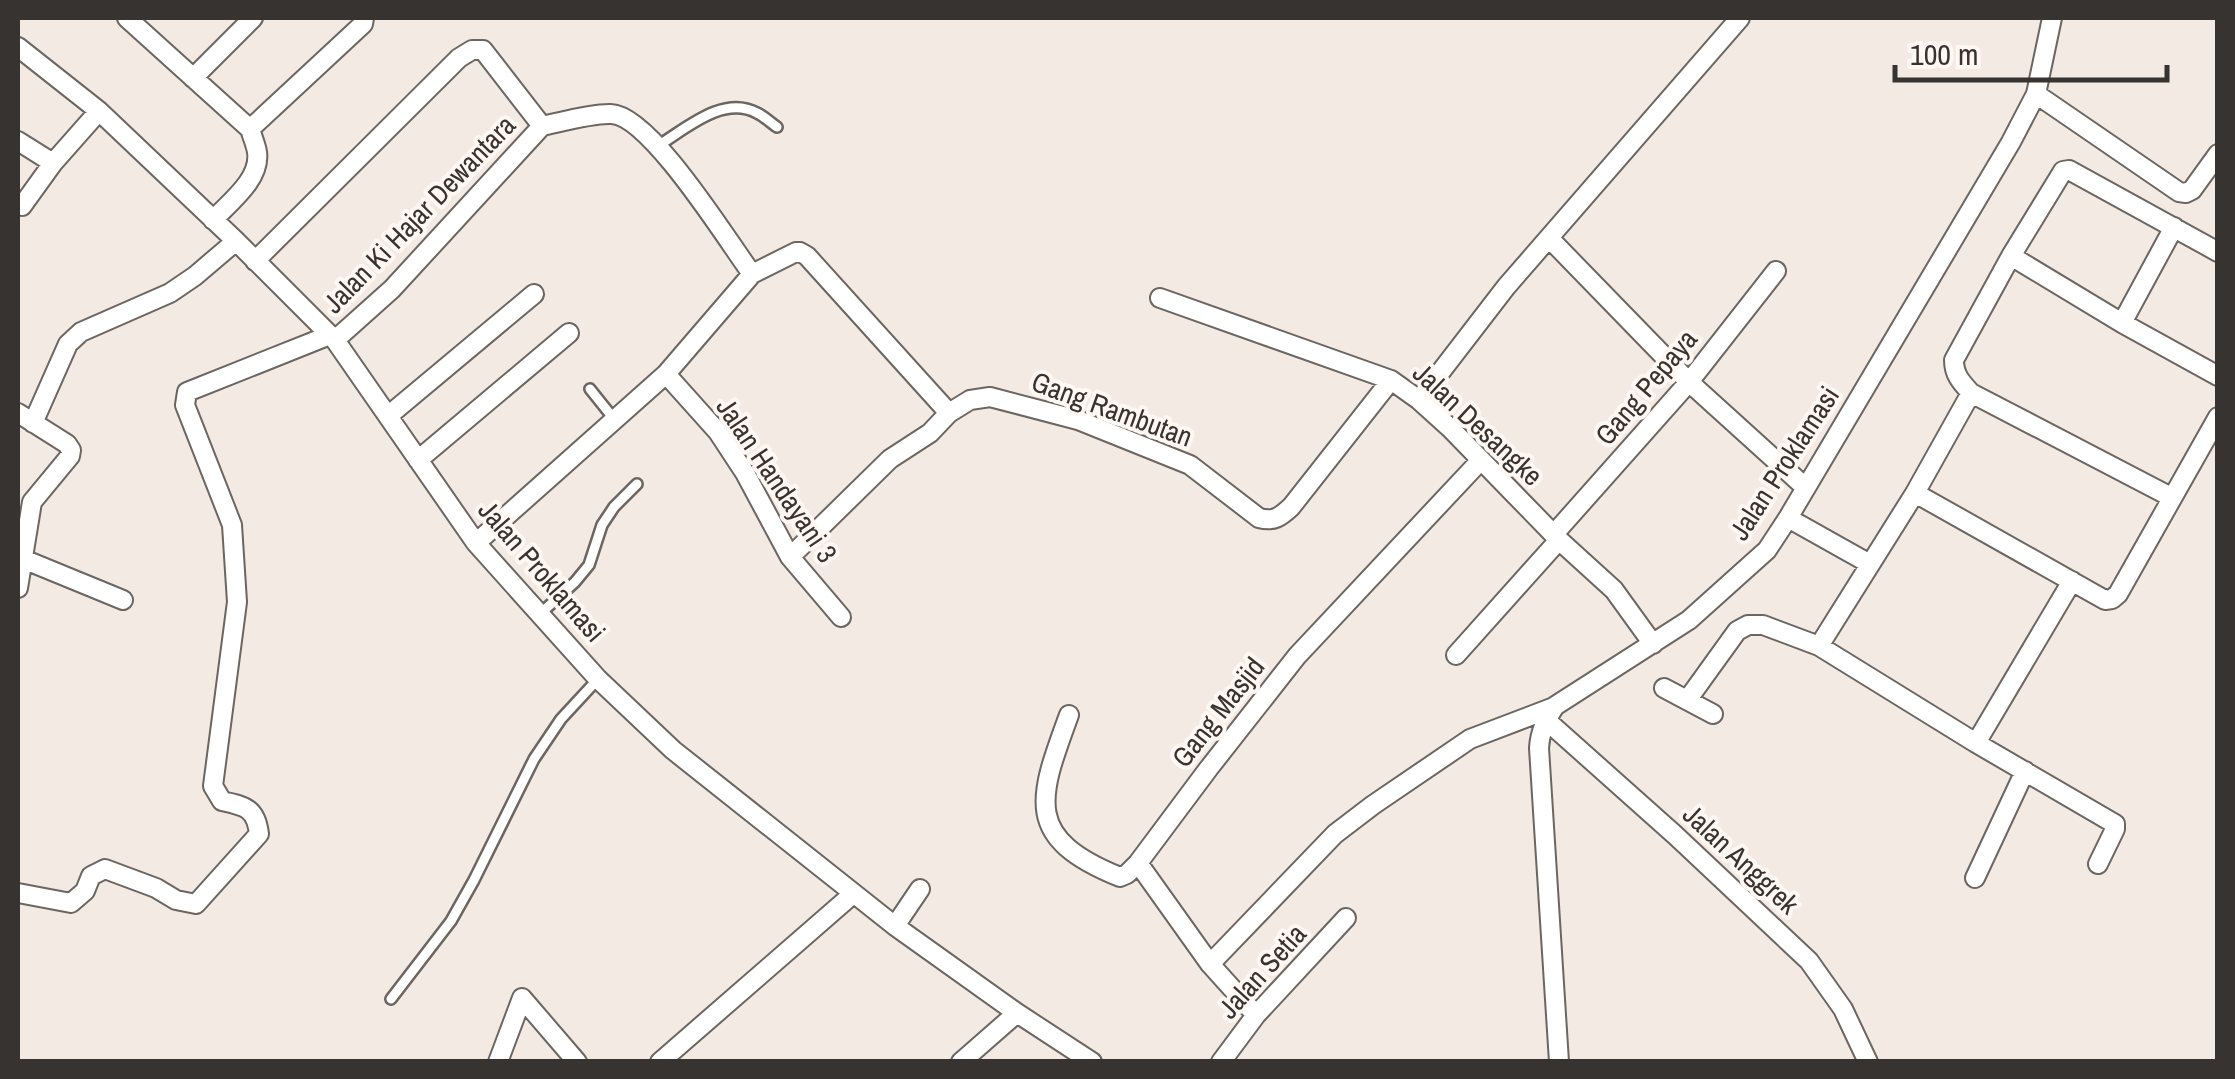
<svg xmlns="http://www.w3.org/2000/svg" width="2235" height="1079" viewBox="0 0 2235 1079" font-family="'Archivo Narrow',sans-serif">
<rect width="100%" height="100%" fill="#f2eae3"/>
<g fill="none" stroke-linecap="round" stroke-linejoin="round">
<defs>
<path id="service" d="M659,145c28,-17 64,-50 98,-32 7,3 14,10 20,14
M590,389l24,30
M540,614l35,-32 14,-17 13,-40 12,-18 23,-23
M391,999l60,-78 23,-41 60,-121 27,-40 37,-40"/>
<path id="minor" d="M127,18l123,111
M18,47l81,64 137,130 99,99 141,203 122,136 75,71 222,176 122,87 75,49
M193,78l60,-60
M2036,94l143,98 7,1 6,-3 26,-36
M18,141l35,22
M22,206l31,-43 46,-52
M213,220c17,-18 48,-41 44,-68 -1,-7 -5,-16 -7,-23l113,-105 1,-6
M1549,238l140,144 116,105
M2011,256l111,67 96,53
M255,261l204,-203 13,-8h11l59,76c19,-4 51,-13 69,-12 39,1 116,126 141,160l-86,100 -190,169
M752,274l44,-22h4l7,4 142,157
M1160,298l231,82 28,20 31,28 109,112 55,50 39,54
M2122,323l52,-96
M335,340l57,-51 150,-163
M666,374l52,58 27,41 45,84 51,60
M1419,400l87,-113 234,-269
M18,413l49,31 4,6 -1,6 -38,46 -14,86
M388,416l146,-122
M33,423l35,-79 13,-12 89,-39 25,-17 41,-35
M418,460l151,-127
M1915,493l190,107 7,-1 6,-5 100,-177
M2171,497l-200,-104c-10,-11 -17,-18 -17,-33l57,-104 52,-85 6,-1 149,82
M1788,518l82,46
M1554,534l135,-152 87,-111
M790,557l100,-98 40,-26 19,-20 21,-13 20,-3 88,23 112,45 69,53c15,4 21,-1 32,-11l100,-127
M23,559l100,41
M1819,646l96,-153 56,-100
M1456,655l103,-115
M1664,688l49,26
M1688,699l49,-68 11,-6h15l56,21 157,97 139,81v5l-17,35
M1069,715c-31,84 -46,123 51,162l7,-3 11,-11
M1546,720l129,115 134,126 34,48 25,53
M1976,743l96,-162
M1975,878l50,-107
M18,893l53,10 14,-12 6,-15 14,-7 51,19 20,12 20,4 63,-70c-3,-26 -14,-28 -37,-33l-9,-15 24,-184 -5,-77 -47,-120 2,-13 143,-57
M895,926l25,-37
M1210,964l125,-130 38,-29 97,-66 84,-32
M1256,1015l-46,-51 -72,-101 71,-95 88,-112 184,-196
M498,1062l24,-64 55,64
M660,1062l193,-168
M961,1062l56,-49
M1221,1062l35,-47 90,-97
M1559,1062l-20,-314c1,-17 7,-28 16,-42l134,-86 78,-70 21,-32 223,-376 25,-48 16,-76"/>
</defs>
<use href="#service" stroke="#6c6560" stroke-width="14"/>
<use href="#minor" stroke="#6c6560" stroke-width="22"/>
<use href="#service" stroke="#fff" stroke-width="9"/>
<use href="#minor" stroke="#fff" stroke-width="18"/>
</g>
<g text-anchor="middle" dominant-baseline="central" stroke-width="8" stroke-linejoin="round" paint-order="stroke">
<g font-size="28" fill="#363331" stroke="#fff7f1">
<text transform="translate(419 214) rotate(-46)">Jalan Ki Hajar Dewantara</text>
<text transform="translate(1646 387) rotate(-50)">Gang Pepaya</text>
<text transform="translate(1112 409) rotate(20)">Gang Rambutan</text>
<text transform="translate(1478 424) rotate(43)">Jalan Desangke</text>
<text transform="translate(1784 463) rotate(-57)">Jalan Proklamasi</text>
<text transform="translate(777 480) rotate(56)">Jalan Handayani 3</text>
<text transform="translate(542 571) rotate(49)">Jalan Proklamasi</text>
<text transform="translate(1218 712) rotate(-52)">Gang Masjid</text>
<text transform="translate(1741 859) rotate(43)">Jalan Anggrek</text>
<text transform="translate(1262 971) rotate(-48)">Jalan Setia</text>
</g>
</g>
<rect width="2235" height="1079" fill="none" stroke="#363331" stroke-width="40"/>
<path d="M1895 65v15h272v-15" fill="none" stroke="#363331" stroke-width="5"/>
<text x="1910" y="65" font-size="30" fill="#363331" stroke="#fff7f1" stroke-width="8" paint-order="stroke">100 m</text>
</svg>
